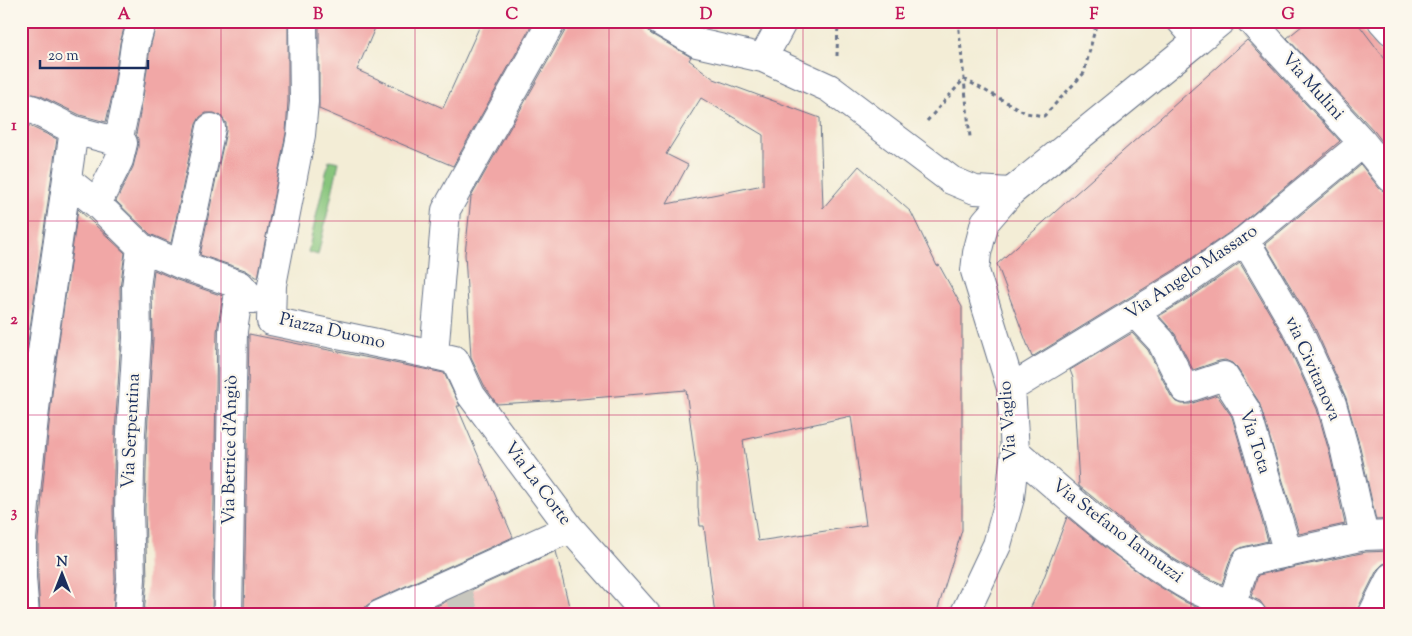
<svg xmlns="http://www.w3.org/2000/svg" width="1412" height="636" viewBox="0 0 1412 636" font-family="'Sorts Mill Goudy',serif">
<rect width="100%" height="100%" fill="#fbf7ec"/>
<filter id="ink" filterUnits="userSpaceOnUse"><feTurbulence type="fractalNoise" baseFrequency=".02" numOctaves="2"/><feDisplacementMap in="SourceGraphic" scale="10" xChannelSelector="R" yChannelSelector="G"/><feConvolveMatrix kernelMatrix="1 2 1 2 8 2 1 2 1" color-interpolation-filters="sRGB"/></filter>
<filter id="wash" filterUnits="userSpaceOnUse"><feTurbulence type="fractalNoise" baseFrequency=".0096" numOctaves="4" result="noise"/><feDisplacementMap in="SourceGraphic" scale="20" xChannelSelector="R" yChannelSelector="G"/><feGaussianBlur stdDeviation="1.12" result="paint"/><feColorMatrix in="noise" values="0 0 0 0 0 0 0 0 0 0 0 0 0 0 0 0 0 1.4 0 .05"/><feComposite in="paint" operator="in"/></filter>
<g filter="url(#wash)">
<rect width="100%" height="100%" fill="#f3edd6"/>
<path fill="#87c57c" stroke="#517a6d" d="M329,160l10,2 -21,93 -10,-3z"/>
<g id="blocks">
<path fill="#f1a7a6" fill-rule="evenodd" d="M21,21h105l-6,22 -7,49 -7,30 -26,-7 -39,-19 -20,-5z
M157,21h131v80l-2,32 -28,145 -13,-8 -45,-15 26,-124v-8l-5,-7 -7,-3h-8l-6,4 -4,7 -25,119 -21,-9 -34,-33 17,-34 5,-20v-8l-2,-5 7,-37 7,-49z
M321,21h57l-21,49 86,38 39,-87h52l-81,145 -134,-57v-81z
M568,21h75l2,7 6,6 40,23 -2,3 25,19 106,39 3,90 36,-42 52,46 26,54 2,-1 23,42v223l-26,85h-221l-11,-89h-4l-2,-19v-25l-12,-92 -105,9 -84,5 -12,-17 -14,-29 -6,-104 6,-57 95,-168zM701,98l62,37v50l-96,19 21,-39 -22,-11zM851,416l15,109 -108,16 -15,-101z
M1308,21h48l35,46v86l-16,-21 -88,-94z
M1247,40l93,101 -104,87 -60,41 -144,88 -35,-93z
M21,122l36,17 -36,252z
M1361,165l18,23 6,4 6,1v326l-15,1 -16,-73 -14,-49 -32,-72 -49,-82z
M78,209l47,44 -5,35 1,50 -6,95 -2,77 2,69 -2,36h-73l-2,-38v-37l5,-56 11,-109z
M1240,263l46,78 31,68 13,46 15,69 -46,10 -40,-132 -22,-34 -5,-5 -7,-3 -6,1 -26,9 -18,-36 -16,-18 35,-21z
M154,270l23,10 46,16 -6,35 -5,284h-68l3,-36 -2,-69 2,-76 6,-95 -1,-50z
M1132,333l16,17 23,46 4,5 7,3h8l27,-9 15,22 36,124 -25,6 -8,4 -4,6 -9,27 -24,-11 -29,-17 -42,-31 -48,-39 -6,-108 -3,-8z
M249,334l195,39 16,33h-3l56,131 -140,64 -7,5 -2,9h-120z
M1067,517l41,33 44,32 31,19 30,14h-186l13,-27z
M556,551l15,64h-154z
M1391,551v10l-8,3 -6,6 -19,38 -1,7h-78l-13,-5 -6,-9 -9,-4 7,-22 108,-23z"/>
</g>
</g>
<g filter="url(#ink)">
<use href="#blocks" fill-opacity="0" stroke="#677288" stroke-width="1"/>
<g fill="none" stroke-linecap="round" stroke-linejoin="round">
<path stroke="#c8c7be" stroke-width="28" stroke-dasharray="28 14" stroke-linecap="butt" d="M457,587l8,28"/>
<defs>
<path id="minor" d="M305,21l-2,3 1,78 -3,33 -29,150 -1,36 163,34 12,-145 106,-189
M659,21l38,22 66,15
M783,21l-20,37 66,30 122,92 24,10 36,2
M1251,21l112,122 28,35
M1382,21l9,10
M1198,40l23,-19
M21,106l13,4 40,20
M118,142l10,-47 7,-50 7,-24
M97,204l44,43 41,18 58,20 12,14
M1245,240l55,94 32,70 13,47 19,85
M182,265l29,-137
M1135,313l26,28 24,48 39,-13 22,34 42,143
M434,355l21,5 16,35 99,133 77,87
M1011,388l174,-106 60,-42 118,-97
M1015,451c53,46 107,96 168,132 20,12 47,20 69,32
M25,615l-3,-37v-39l5,-57 12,-109 35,-243 49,13 -4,17 -22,44 -30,-24
M128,615l3,-36 -2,-69 2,-77 6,-95 -1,-50 5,-41
M228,615l5,-284 7,-46
M379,615l191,-87
M964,615l33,-70 13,-47 5,-47 -4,-63 -36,-117 2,-18 8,-31 26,-30 187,-152 -17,-19
M1228,615l18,-53 118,-26 27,-1
M1372,615l19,-38"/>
</defs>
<use href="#minor" stroke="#677288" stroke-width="30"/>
<path stroke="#677288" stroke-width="3" stroke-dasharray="4 4" stroke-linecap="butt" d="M958,21l12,116
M1132,21l16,1
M837,56l1,-35
M927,121l37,-42 62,34 18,3 40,-43 13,-52"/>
<use href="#minor" stroke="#fff" stroke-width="28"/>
</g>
</g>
<path fill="none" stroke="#c2185b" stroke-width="1" stroke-opacity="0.55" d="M221,21v594M415,21v594M609,21v594M803,21v594M997,21v594M1191,21v594M21,221h1370M21,415h1370"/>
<g text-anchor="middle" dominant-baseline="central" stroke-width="4.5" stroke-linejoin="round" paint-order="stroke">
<g font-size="18" fill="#1b2f5e" stroke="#fbf7ec">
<text transform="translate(1312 87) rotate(48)">Via Mulini</text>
<text transform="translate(1192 273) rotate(-34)">Via Angelo Massaro</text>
<text transform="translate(332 332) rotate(13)">Piazza Duomo</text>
<text transform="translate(1312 369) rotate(66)">via Civitanova</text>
<text transform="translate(1009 421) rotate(-94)">Via Vaglio</text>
<text transform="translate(132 431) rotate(-87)">Via Serpentina</text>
<text transform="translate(1254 442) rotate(72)">Via Tota</text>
<text transform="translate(231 450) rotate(-89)">Via Betrice d'Angiò</text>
<text transform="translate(537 484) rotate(53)">Via La Corte</text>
<text transform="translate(1117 532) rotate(37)">Via Stefano Iannuzzi</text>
</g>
</g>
<rect width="1412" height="636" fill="none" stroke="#fbf7ec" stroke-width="55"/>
<g transform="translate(62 574)" stroke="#fbf7ec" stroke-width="4" paint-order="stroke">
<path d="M0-4L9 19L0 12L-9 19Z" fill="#1b2f5e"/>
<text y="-8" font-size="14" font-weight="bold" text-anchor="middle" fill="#1b2f5e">N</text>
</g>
<path d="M40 60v8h108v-8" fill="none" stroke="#1b2f5e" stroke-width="2.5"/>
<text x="48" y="60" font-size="15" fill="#1b2f5e" stroke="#fbf7ec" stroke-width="4" paint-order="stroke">20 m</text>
<rect x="28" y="28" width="1356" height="580" fill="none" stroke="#c2185b" stroke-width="2"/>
<g font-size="16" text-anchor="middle" font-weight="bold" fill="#c2185b">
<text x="124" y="19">A</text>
<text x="318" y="19">B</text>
<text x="512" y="19">C</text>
<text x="706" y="19">D</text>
<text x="900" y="19">E</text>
<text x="1094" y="19">F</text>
<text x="1288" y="19">G</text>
<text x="14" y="130">1</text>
<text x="14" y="324">2</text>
<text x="14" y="517">3</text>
</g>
</svg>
